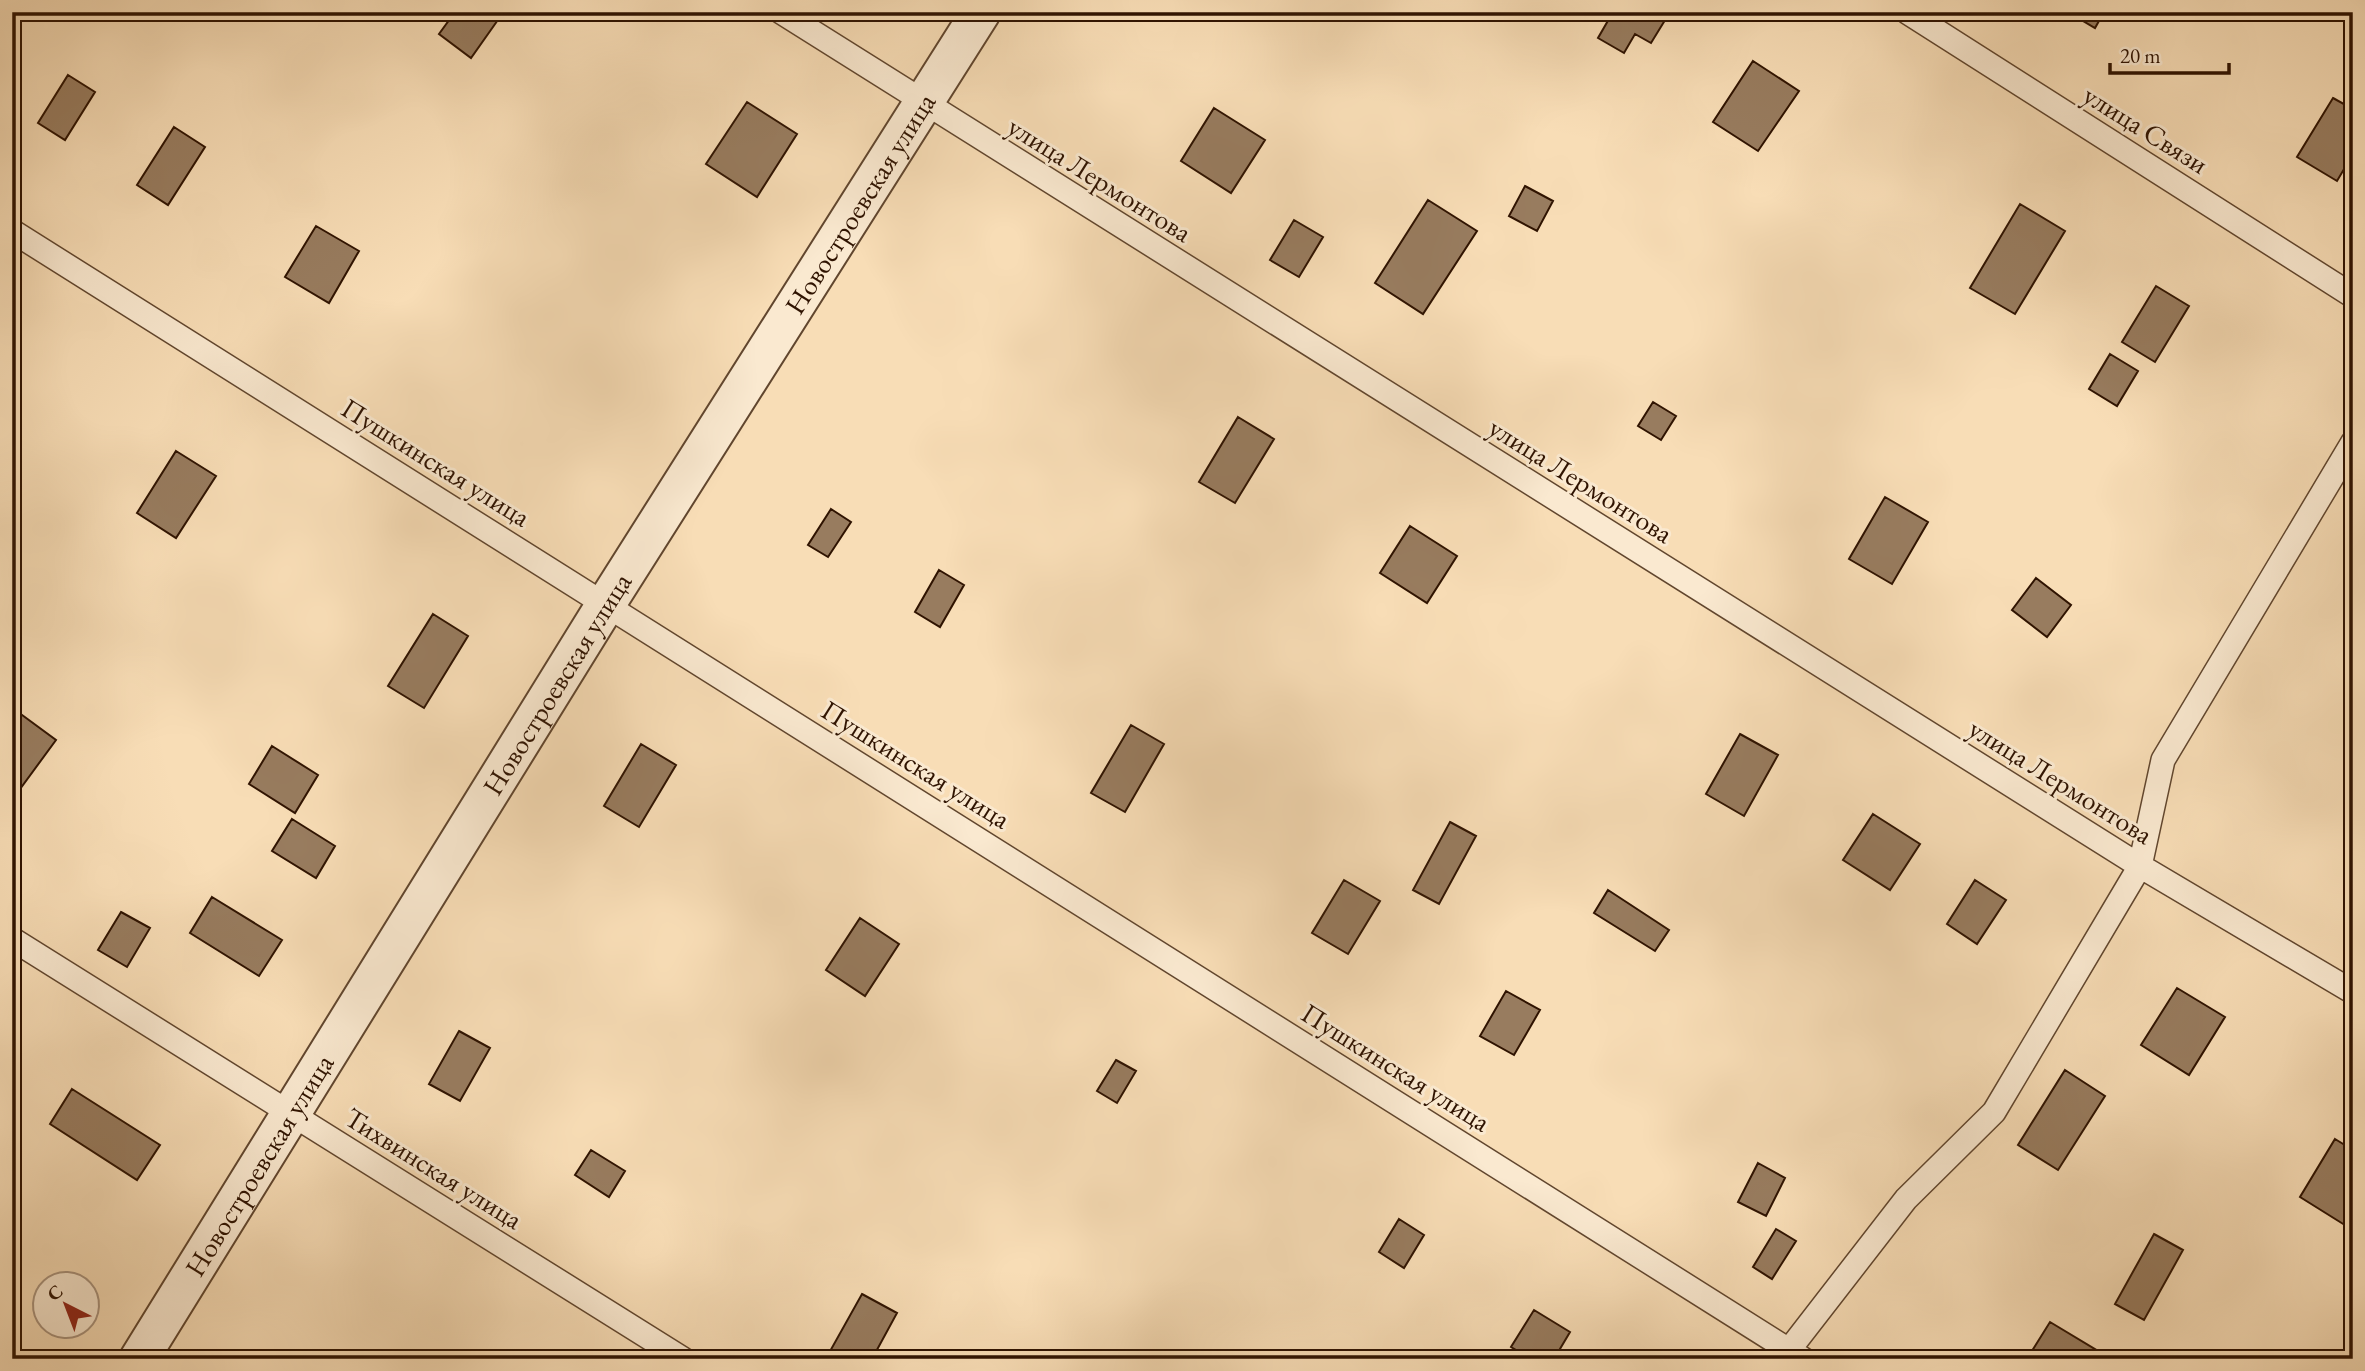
<svg xmlns="http://www.w3.org/2000/svg" width="2365" height="1371" viewBox="0 0 2365 1371" font-family="'EB Garamond',serif">
<rect width="100%" height="100%" fill="#f8ddb6"/>
<filter id="stains"><feTurbulence type="fractalNoise" baseFrequency=".00286" numOctaves="4"/><feColorMatrix values="0 0 0 0 .2 0 0 0 0 .09 0 0 0 0 .02 0 0 0 .5 -.17"/></filter>
<radialGradient id="worn" r=".72"><stop offset=".6" stop-color="#630" stop-opacity="0"/><stop offset="1" stop-color="#630" stop-opacity=".3"/></radialGradient>
<path fill="#987c5f" stroke="#2f1301" stroke-width="2" d="M455,12h39l6,5 -29,41 -32,-24z
M1613,12h57l-19,31 -16,-9 -11,19 -26,-15z
M2068,12h36l-9,16z
M1753,61l46,30 -41,60 -45,-29z
M68,75l27,17 -30,48 -27,-17z
M2333,98l20,11v45l-16,27 -40,-24z
M747,102l50,32 -40,63 -51,-33z
M1214,108l51,32 -34,53 -50,-32z
M174,127l31,20 -37,58 -31,-20z
M1525,186l28,15 -16,30 -28,-15z
M1428,200l49,31 -54,83 -48,-31z
M2020,204l45,27 -50,83 -45,-26z
M1294,220l29,17 -24,40 -29,-17z
M316,226l43,25 -30,52 -44,-26z
M2156,286l33,20 -34,56 -33,-20z
M2110,354l28,17 -21,35 -28,-17z
M1653,402l23,14 -15,24 -23,-14z
M1238,417l36,22 -39,64 -36,-21z
M176,451l40,25 -40,62 -39,-25z
M1885,497l43,25 -36,62 -43,-25z
M831,509l20,13 -23,35 -20,-12z
M1410,526l47,30 -30,47 -47,-30z
M939,570l25,15 -24,42 -25,-15z
M2036,578l35,27 -24,32 -35,-27z
M433,614l35,22 -44,72 -36,-22z
M18,712l38,28 -44,60v-80z
M1131,725l33,19 -39,68 -34,-19z
M1740,734l38,21 -34,61 -38,-22z
M641,744l35,21 -37,62 -35,-21z
M272,746l46,29 -23,38 -46,-29z
M1873,814l47,30 -30,46 -47,-30z
M292,819l43,27 -19,32 -44,-27z
M1450,822l26,14 -37,68 -26,-14z
M1344,880l36,21 -32,53 -36,-21z
M1975,880l31,20 -29,44 -30,-20z
M1608,890l61,40 -14,21 -61,-38z
M212,897l70,43 -23,36 -69,-43z
M121,912l29,16 -23,39 -29,-17z
M860,918l39,26 -34,52 -39,-26z
M2177,988l48,29 -36,58 -48,-30z
M1506,991l34,19 -26,45 -34,-19z
M459,1031l31,17 -30,53 -31,-17z
M1116,1060l20,11 -19,32 -20,-12z
M2065,1070l40,26 -47,74 -40,-25z
M72,1089l88,56 -23,35 -87,-56z
M2335,1139l18,11v70l-5,7 -48,-30z
M591,1150l34,21 -16,26 -34,-22z
M1758,1163l27,15 -19,38 -28,-14z
M1399,1219l25,16 -20,33 -25,-16z
M1776,1229l20,12 -24,38 -19,-12z
M2154,1234l29,16 -39,70 -29,-16z
M862,1294l35,19 -25,46h-32l-11,-6z
M1534,1310l36,22 -16,27h-23l-20,-12z
M2050,1322l48,29 -4,8h-67z"/>
<g fill="none" stroke-linecap="round" stroke-linejoin="round">
<defs>
<path id="service" d="M781,12l1359,854 213,126
M1907,12l446,284
M12,231l1791,1128
M12,939l671,420
M1782,1359l124,-160 88,-87 146,-246 23,-106 190,-318"/>
<g id="minor">
<path id="s1" d="M139,1359l467,-755 375,-592"/>
</g>
</defs>
<use href="#service" stroke="#61462e" stroke-width="26"/>
<use href="#minor" stroke="#61462e" stroke-width="42"/>
<use href="#service" stroke="#fae9d0" stroke-width="23"/>
<use href="#minor" stroke="#fae9d0" stroke-width="38"/>
</g>
<g text-anchor="middle" dominant-baseline="central" stroke-width="6" stroke-linejoin="round" paint-order="stroke">
<g font-size="28" fill="#2f1301" stroke="#fae9d0">
<text transform="translate(2146 129) rotate(32)">улица Связи</text>
<text transform="translate(1100 179) rotate(32)">улица Лермонтова</text>
<text stroke="none"><textPath href="#s1" startOffset="1362">Новостроевская улица</textPath></text>
<text transform="translate(436 462) rotate(32)">Пушкинская улица</text>
<text transform="translate(1581 480) rotate(32)">улица Лермонтова</text>
<text stroke="none"><textPath href="#s1" startOffset="794">Новостроевская улица</textPath></text>
<text transform="translate(916 764) rotate(32)">Пушкинская улица</text>
<text transform="translate(2061 781) rotate(32)">улица Лермонтова</text>
<text transform="translate(1396 1067) rotate(32)">Пушкинская улица</text>
<text stroke="none"><textPath href="#s1" startOffset="228">Новостроевская улица</textPath></text>
<text transform="translate(434 1168) rotate(32)">Тихвинская улица</text>
</g>
</g>
<rect width="2365" height="1371" fill="none" stroke="#f8ddb6" stroke-width="42"/>
<rect x="14" y="14" width="2337" height="1343" fill="none" stroke="#2f1301" stroke-width="3.5"/>
<rect x="21" y="21" width="2323" height="1329" fill="none" stroke="#2f1301" stroke-width="2"/>
<g transform="translate(66 1305) rotate(318)"><circle r="33" fill="#fae9d0" stroke="#a9937d" stroke-width="2"/>
<path d="M0-5L12 26L0 18L-12 26Z" fill="#8f2418"/>
<text y="-10" font-size="19" font-weight="bold" text-anchor="middle" fill="#2f1301">С</text>
</g>
<path d="M2110 63v10h119v-10" fill="none" stroke="#2f1301" stroke-width="3.5"/>
<text x="2120" y="63" font-size="21" fill="#2f1301" stroke="#fae9d0" stroke-width="5" paint-order="stroke">20 m</text>
<rect width="100%" height="100%" filter="url(#stains)"/>
<rect width="100%" height="100%" fill="url(#worn)"/>
</svg>
